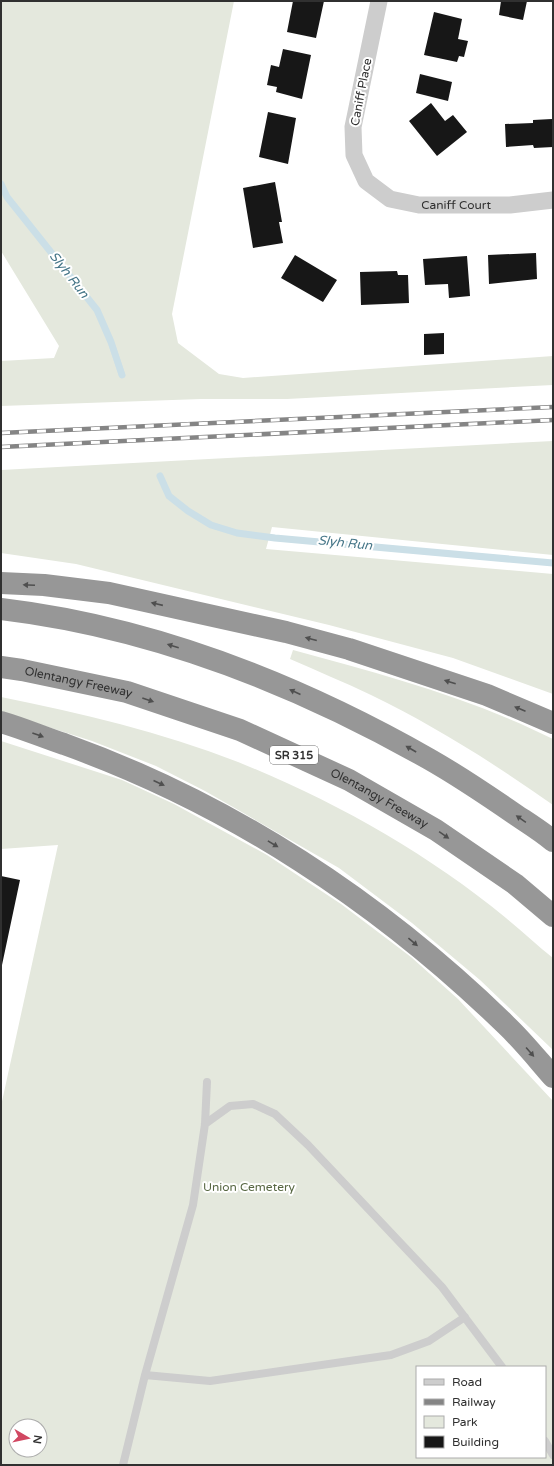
<svg xmlns="http://www.w3.org/2000/svg" width="554" height="1466" viewBox="0 0 554 1466" font-family="'Varela Round',sans-serif">
<rect width="100%" height="100%" fill="#fff"/>
<path fill="#e4e8dd" fill-rule="evenodd" d="M1,1h233l-62,313 6,29 41,31 24,4 310,-22v29l-266,14h-86l-200,7v-45l53,-3 5,-12 -58,-95z
M553,441v114l-281,-28 -6,22 287,25v120l-100,-36 -124,-33 -253,-61 -75,-11v-83z
M293,650c88,24 178,48 260,89v66c-58,-41 -118,-79 -182,-110 -27,-13 -54,-24 -81,-36z
M1,697c80,16 160,35 237,65 95,38 189,91 268,156 16,13 31,27 47,40v92l-73,-70 -68,-57 -73,-55 -134,-77 -49,-25 -64,-25 -91,-29z
M1,741l121,39 52,24 93,51 74,49 70,53 47,42 95,102v364h-552v-359l57,-261 -57,4zM417,1367h128v90h-128zM16,1426h24v24h-24z"/>
<g fill="none" stroke-linecap="round" stroke-linejoin="round">
<path stroke="#cbdfe7" stroke-width="7" d="M1,184l6,13 90,113 14,32 11,33
M160,476l9,20 19,15 23,14 26,8 38,5 278,25"/>
</g>
<path fill="#171717" d="M293,1h31l-8,37 -29,-6z
M501,1h26l-4,19 -24,-5z
M434,12l28,7 -4,20 10,2 -4,16 -5,-1 -2,6 -33,-7z
M283,49l28,6 -9,44 -26,-7 1,-5 -10,-2 4,-20 8,2z
M420,74l32,8 -4,19 -32,-8z
M431,103l14,18 8,-6 14,17 -30,24 -28,-35z
M268,112l28,6 -8,46 -29,-7z
M552,119l1,28 -19,1 -1,-3 -27,2 -1,-23 28,-1v-3z
M275,182l7,40h-3l4,21 -30,5 -10,-60z
M536,253l1,26 -48,5 -1,-29z
M295,255l42,25 -14,22 -42,-24z
M467,256l3,40 -21,2 -1,-14 -23,1 -2,-26z
M397,271l1,4h10l1,28 -48,2 -1,-33z
M444,333v21l-20,1v-21z
M1,876l19,4 -18,85h-1z"/>
<g fill="none" stroke-linecap="round" stroke-linejoin="round">
<path stroke="#cdcdcd" stroke-width="8" d="M205,1124l25,-18 23,-2 22,10 33,31 134,142 60,80
M145,1375l65,6 181,-26 38,-14 36,-24
M545,1441l8,14
M123,1465l22,-90 48,-170 12,-81 2,-42"/>
<path stroke="#cdcdcd" stroke-width="17" id="s1" d="M379,1l-26,126 1,28 12,26 24,18 29,6h91l43,-5"/>
<g stroke="#979797" stroke-width="22">
<path d="M1,583l43,2 65,8 177,39 63,17 138,46 66,28"/>
<path d="M1,609c151,18 296,75 428,150 30,17 58,36 87,56 12,8 25,16 37,26"/>
<path id="s2" d="M1,667l21,3 105,22 113,38 109,50 87,50 79,54 38,32"/>
<path d="M1,722c21,6 42,15 63,22 167,60 316,158 442,281 17,16 32,35 47,52"/>
</g>
<defs>
<path id="rail" d="M1,433l552,-26
M1,447l552,-27"/>
</defs>
<use href="#rail" stroke="#858585" stroke-width="4.5"/>
<use href="#rail" stroke="#fff" stroke-width="3" stroke-dasharray="9" stroke-linecap="butt"/>
</g>
<defs><path id="oneway-solid" d="M-6-.8H1V-3.2L6.5 0L1 3.2V.8H-6Z"/></defs>
<g fill="#4f4f4f">
<use href="#oneway-solid" transform="translate(29 585) rotate(-177)"/>
<use href="#oneway-solid" transform="translate(157 604) rotate(-167)"/>
<use href="#oneway-solid" transform="translate(311 639) rotate(-165)"/>
<use href="#oneway-solid" transform="translate(173 646) rotate(-163)"/>
<use href="#oneway-solid" transform="translate(450 682) rotate(-162)"/>
<use href="#oneway-solid" transform="translate(295 692) rotate(-156)"/>
<use href="#oneway-solid" transform="translate(148 700) rotate(19)"/>
<use href="#oneway-solid" transform="translate(520 709) rotate(-157)"/>
<use href="#oneway-solid" transform="translate(38 735) rotate(20)"/>
<use href="#oneway-solid" transform="translate(411 749) rotate(-150)"/>
<use href="#oneway-solid" transform="translate(159 783) rotate(24)"/>
<use href="#oneway-solid" transform="translate(521 819) rotate(-145)"/>
<use href="#oneway-solid" transform="translate(444 835) rotate(35)"/>
<use href="#oneway-solid" transform="translate(273 844) rotate(31)"/>
<use href="#oneway-solid" transform="translate(413 942) rotate(40)"/>
<use href="#oneway-solid" transform="translate(530 1052) rotate(49)"/>
</g>
<g text-anchor="middle" dominant-baseline="central" stroke-width="4" stroke-linejoin="round" paint-order="stroke">
<rect fill="#fff" stroke="#6e6e6e" stroke-width="1" x="270" y="746" width="48" height="18" rx="3"/>
<g font-size="11" font-weight="bold" fill="#303030">
<text x="294" y="755">SR 315</text>
</g>
<g font-size="12" fill="#303030" stroke="#fff">
<text transform="translate(361 92) rotate(-79)">Caniff Place</text>
<text stroke="none"><textPath href="#s1" startOffset="282">Caniff Court</textPath></text>
<text stroke="none"><textPath href="#s2" startOffset="79">Olentangy Freeway</textPath></text>
<text stroke="none"><textPath href="#s2" startOffset="403">Olentangy Freeway</textPath></text>
</g>
<g font-size="12" fill="#576742" stroke="#fff">
<text x="249" y="1187">Union Cemetery</text>
</g>
<g font-size="13" font-style="italic" fill="#477789" stroke="#fff">
<text transform="translate(69 275) rotate(52)">Slyh Run</text>
<text transform="translate(345 543) rotate(6)">Slyh Run</text>
</g>
</g>
<rect width="554" height="1466" fill="none" stroke="#303030" stroke-width="4"/>
<rect x="416" y="1366" width="130" height="92" fill="#ffffff" stroke="#acacac"/>
<rect x="424" y="1379" width="20" height="6" fill="#cdcdcd" stroke="#acacac"/>
<text x="452" y="1386" font-size="12" fill="#303030">Road</text>
<rect x="424" y="1399" width="20" height="6" fill="#858585" stroke="#acacac"/>
<text x="452" y="1406" font-size="12" fill="#303030">Railway</text>
<rect x="424" y="1416" width="20" height="12" fill="#e4e8dd" stroke="#acacac"/>
<text x="452" y="1426" font-size="12" fill="#303030">Park</text>
<rect x="424" y="1436" width="20" height="12" fill="#171717" stroke="#acacac"/>
<text x="452" y="1446" font-size="12" fill="#303030">Building</text>
<g transform="translate(28 1438) rotate(99)"><circle r="19" fill="#ffffff" stroke="#acacac"/>
<path d="M0-3L7 15L0 10L-7 15Z" fill="#d14862"/>
<text y="-6" font-size="11" font-weight="bold" text-anchor="middle" fill="#303030">N</text>
</g>
</svg>
